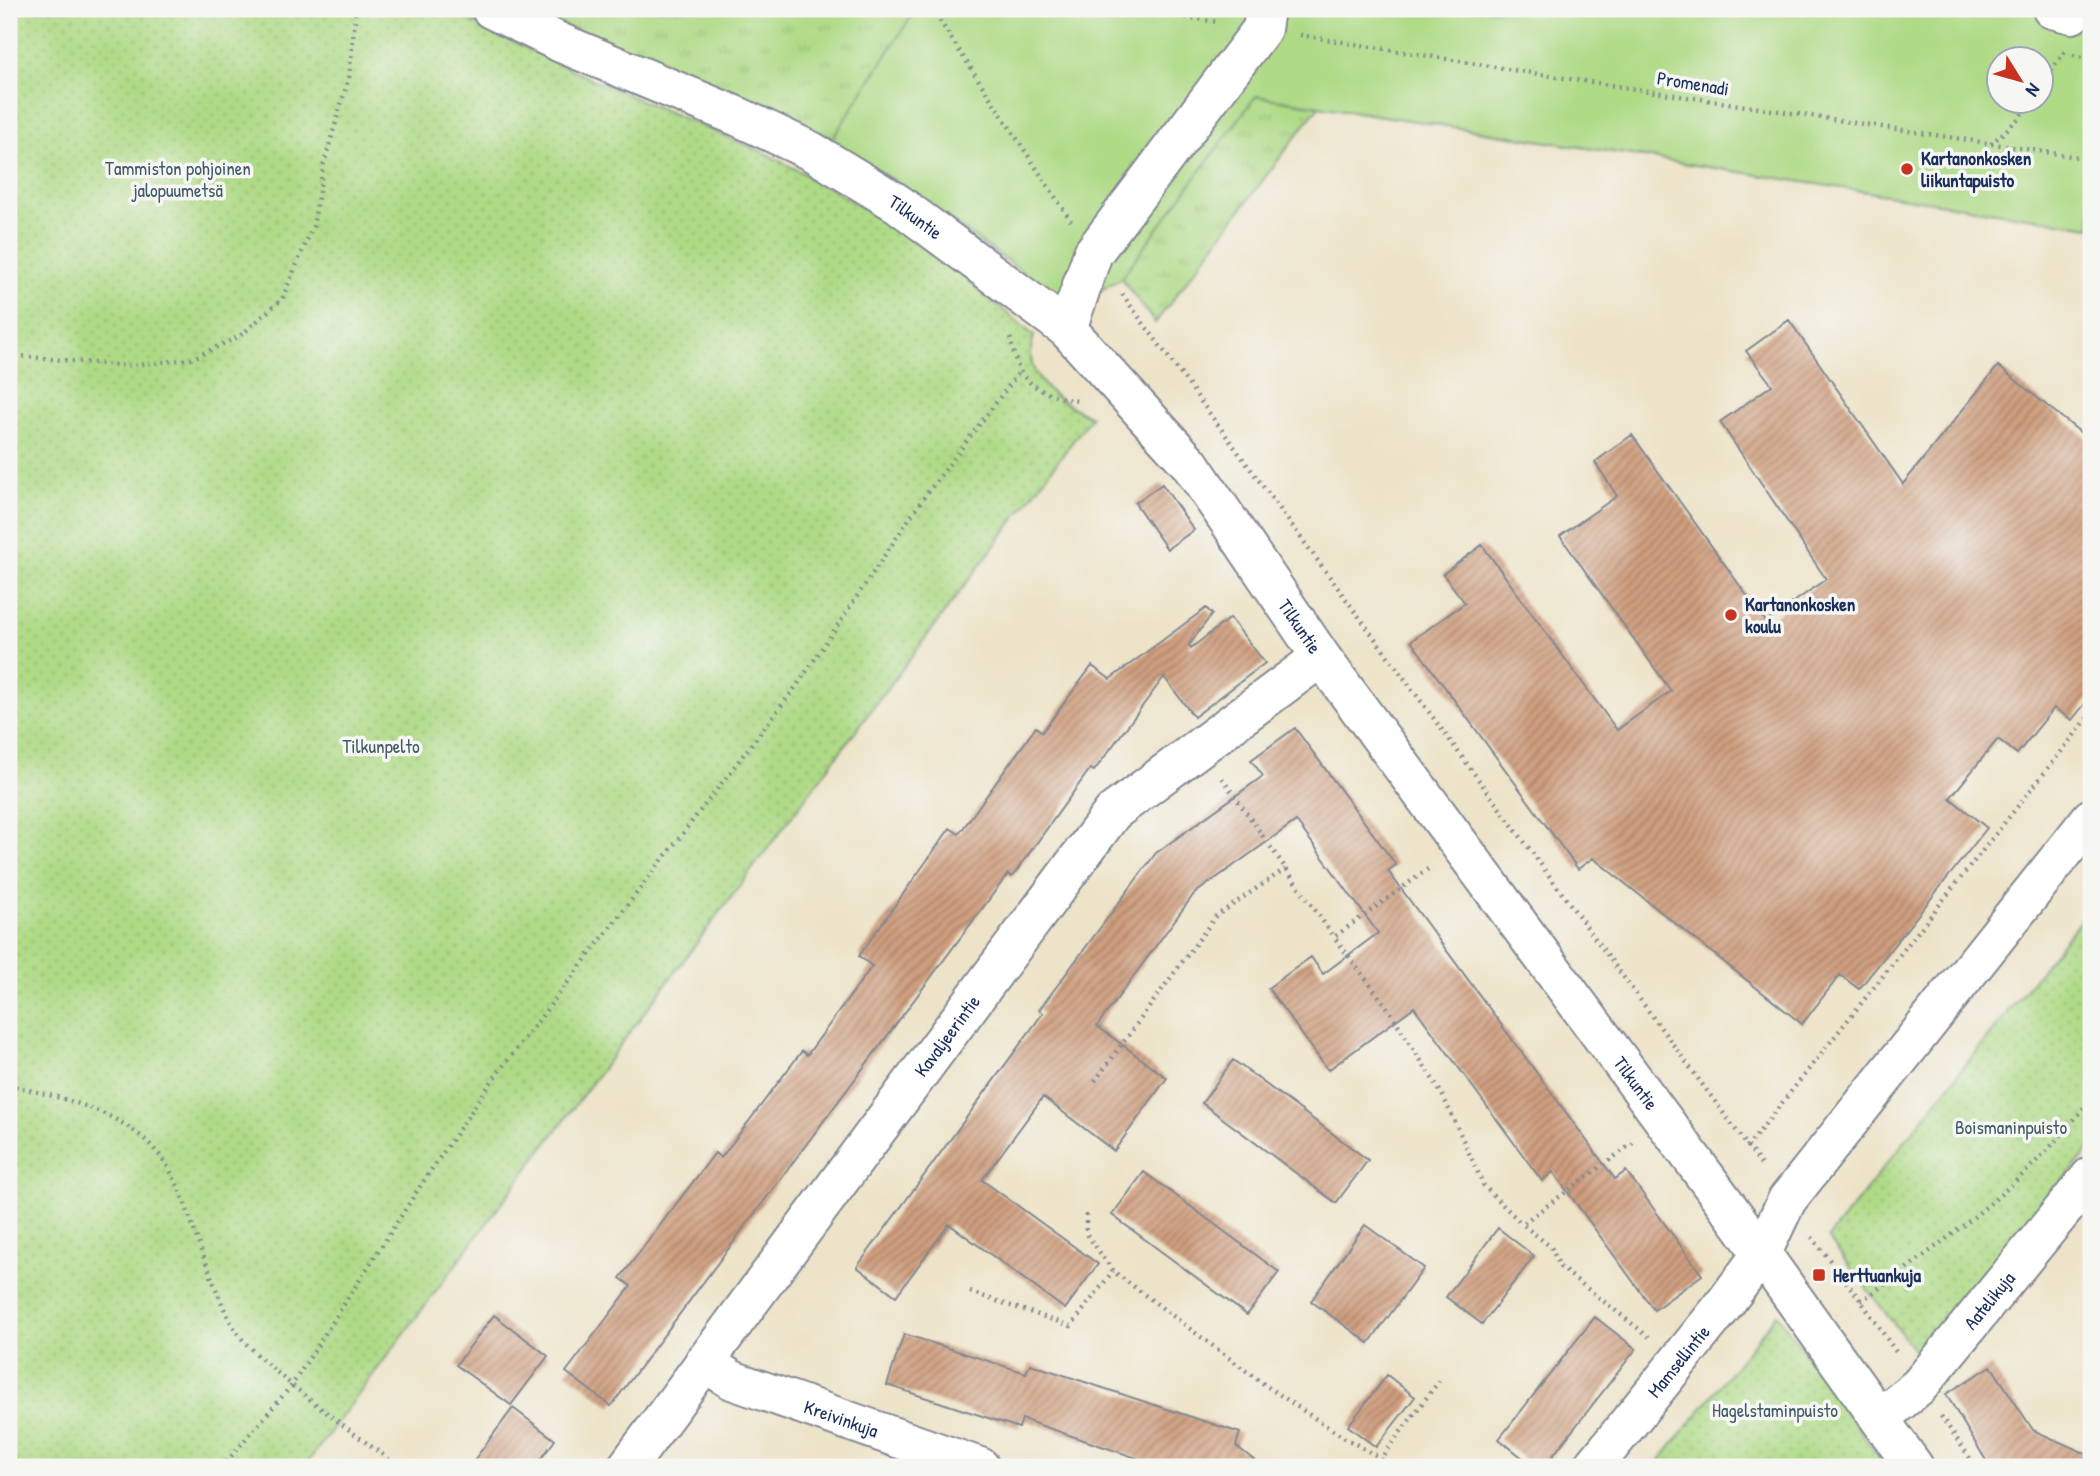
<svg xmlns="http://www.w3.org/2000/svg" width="2100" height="1476" viewBox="0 0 2100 1476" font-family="'Patrick Hand',sans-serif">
<defs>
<pattern id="grass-tufts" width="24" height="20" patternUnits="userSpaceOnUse" patternTransform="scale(1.75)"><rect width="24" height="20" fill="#afda86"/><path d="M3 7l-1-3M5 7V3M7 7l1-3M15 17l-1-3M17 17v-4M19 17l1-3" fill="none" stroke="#96bb76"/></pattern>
<pattern id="park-dots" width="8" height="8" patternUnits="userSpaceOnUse" patternTransform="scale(1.75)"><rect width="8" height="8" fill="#afda86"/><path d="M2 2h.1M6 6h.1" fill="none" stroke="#96bb76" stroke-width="1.8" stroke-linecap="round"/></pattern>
<pattern id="building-hatch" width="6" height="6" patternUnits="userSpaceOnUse" patternTransform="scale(1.75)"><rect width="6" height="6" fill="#cf9e7e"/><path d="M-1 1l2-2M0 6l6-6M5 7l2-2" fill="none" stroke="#a7816a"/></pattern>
</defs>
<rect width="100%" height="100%" fill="#f6f6f2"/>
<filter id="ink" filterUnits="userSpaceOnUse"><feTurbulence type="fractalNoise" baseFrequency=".0143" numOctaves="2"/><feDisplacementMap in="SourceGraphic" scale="14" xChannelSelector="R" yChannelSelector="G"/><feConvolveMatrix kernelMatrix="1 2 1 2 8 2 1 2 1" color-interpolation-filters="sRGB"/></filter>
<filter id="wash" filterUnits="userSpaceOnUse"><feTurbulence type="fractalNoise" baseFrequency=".00686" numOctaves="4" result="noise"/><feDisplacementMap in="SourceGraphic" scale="28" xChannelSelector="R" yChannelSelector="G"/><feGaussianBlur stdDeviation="1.57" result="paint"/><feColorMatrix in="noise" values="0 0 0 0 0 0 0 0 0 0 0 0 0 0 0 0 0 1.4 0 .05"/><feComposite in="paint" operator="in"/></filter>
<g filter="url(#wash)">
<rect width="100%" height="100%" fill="#ede3c8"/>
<path fill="url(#grass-tufts)" stroke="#658472" stroke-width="2" d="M528,9h372l15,11 111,252 -55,-33 -64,-49 -110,-67 -209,-86z
M1255,96l836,131 -772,-121 -164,217 -34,-45z"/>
<path fill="url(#park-dots)" stroke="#658472" stroke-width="2" d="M9,9h446l-1,4 141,68 168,71 66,35 115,73 90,76c-15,41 25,66 57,81l-787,1050h-295z
M2091,907v240l-170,212 -93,-121z
M1777,1314l109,153h-231z"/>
<path fill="#afda86" stroke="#658472" stroke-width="2" fill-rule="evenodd" d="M916,9h1175v218l-835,-131 -135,182 -35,21 -25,1 -140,-102 -90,-57zM1998,60h42v42h-42z"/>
<g id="blocks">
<path fill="url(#building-hatch)" d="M1789,320l114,164 95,-118 93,75v255l-19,24 -18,-12 -37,46 -19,-15 -48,59 37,30 -128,161 -19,-14 -38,49 -209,-166 -15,11 -167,-228 54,-38 -22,-29 39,-29 135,185 54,-39 -111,-155 57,-40 -22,-34 37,-27 134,187 60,-43 -106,-157 52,-37 -26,-34z
M1162,484l32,46 -27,19 -32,-46z
M1206,608l6,6 -23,31 2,3 39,-30 35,45 -71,54 -30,-40 -70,94 -4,-2 -78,108 -4,-3 -397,532 -45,-34 65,-86 -11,-8 95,-125 6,5 81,-107 5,4 65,-89 -13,-10 91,-128 9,6 77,-107 6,5 50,-66 18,13z
M1295,728l101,137 -8,6 227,308 11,-8 76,104 -48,35 -101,-138 -11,9 -128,-174 -86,63 -60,-82 43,-31 12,17 55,-41 -82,-112 -102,73 -97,132 70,52 -53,73 -71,-54 -61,83 116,84 -33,45 -116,-85 -53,72 -39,-29 186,-254 -4,-3 117,-157 107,-77 -12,-16z
M1233,1060l135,100 -32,43 -134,-100z
M1144,1172l135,100 -32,43 -135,-100z
M1365,1225l59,43 -55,75 -58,-42z
M1498,1228l36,28 -52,68 -36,-27z
M494,1315l54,41 -37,49 -55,-40z
M1595,1317l41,32 -92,118h-10l-35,-28z
M904,1334l122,39 4,-9 210,69 -4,13 27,21h-100l-141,-48 -3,9 -132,-43z
M1991,1366l42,64 58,26v11h-101l-44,-73z
M1387,1375l28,22 -39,50 -28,-21z
M513,1408l42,32 -20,27h-66z"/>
</g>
</g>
<g filter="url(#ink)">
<use href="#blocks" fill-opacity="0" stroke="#848993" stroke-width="2"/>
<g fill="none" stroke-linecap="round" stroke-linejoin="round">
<defs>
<g id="minor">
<path id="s1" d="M491,9l70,34 178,74 72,34 86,52 170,126 123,135 131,193 418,565 175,245"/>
<path d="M2052,9l20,5"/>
<path d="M1067,329l26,-76 169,-224 3,-20"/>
<path id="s2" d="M704,1362l28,18 248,87"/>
<path id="s3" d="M1880,1418l39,-32 172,-210"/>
<path id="s4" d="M627,1467l486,-655 208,-155"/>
<path id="s5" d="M1593,1467l130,-161 39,-53 25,-53 304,-382"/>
</g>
</defs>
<use href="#minor" stroke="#848993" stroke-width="42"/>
<path stroke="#848993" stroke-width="4.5" stroke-dasharray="2 5" stroke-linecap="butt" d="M932,9l139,212
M1123,9l96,13
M1300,35l238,39 553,85
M2073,55l18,3
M2040,88l25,-37
M1991,144l26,-24 14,-18
M1122,294l641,873
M1010,338c3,10 5,24 10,33 11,19 39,28 59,30
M9,355l117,11 65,-7 49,-23 42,-37 31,-73 11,-63 25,-86 7,-68
M1222,778l112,159
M1428,869l-94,68 53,70 55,87 42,92 38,38
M1095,1081l121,-165 69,-47
M9,1085c57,14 128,28 160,84 15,26 23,56 33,84 11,26 19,54 34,78 12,17 30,32 45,45 38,32 78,61 118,91
M1633,1143l-111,81 29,23 9,20 89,70
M1747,1147l344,-433
M1086,1214v19l27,38 152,114 78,52 38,21
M1812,1237l49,64 35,51
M970,1292l101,34 42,-55
M1861,1301c83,-59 170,-121 230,-203
M1941,1416l35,51
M222,1467l70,-82 129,-200 73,-107 304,-394 124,-184 98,-129
M1385,1467l-4,-9 58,-77"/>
<use href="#minor" stroke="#fff" stroke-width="38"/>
</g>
</g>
<g fill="#c8321e" stroke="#f6f6f2" stroke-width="2.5">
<circle cx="1907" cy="169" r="7"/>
<circle cx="1731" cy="615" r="7"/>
<rect x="1812" y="1268" width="14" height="14" rx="3.5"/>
</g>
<g text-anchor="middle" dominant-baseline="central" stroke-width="7" stroke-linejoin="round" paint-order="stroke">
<g font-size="19" fill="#1b2f5e" stroke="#f6f6f2">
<text transform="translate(1693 83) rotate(9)">Promenadi</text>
<text stroke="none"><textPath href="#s1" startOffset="474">Tilkuntie</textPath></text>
<text stroke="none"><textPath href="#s1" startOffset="1041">Tilkuntie</textPath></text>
<text stroke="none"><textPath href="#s4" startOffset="537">Kavaljeerintie</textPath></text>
<text stroke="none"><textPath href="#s1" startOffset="1608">Tilkuntie</textPath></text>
<text stroke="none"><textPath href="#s3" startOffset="161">Aatelikuja</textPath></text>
<text stroke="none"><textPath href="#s5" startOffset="136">Mamsellintie</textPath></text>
<text stroke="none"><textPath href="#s2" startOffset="149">Kreivinkuja</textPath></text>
</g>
<g font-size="19" font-weight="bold" fill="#1b2f5e" stroke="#f6f6f2" text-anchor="start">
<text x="1921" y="158">Kartanonkosken<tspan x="1921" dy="22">liikuntapuisto</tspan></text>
<text x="1745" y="604">Kartanonkosken<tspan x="1745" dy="22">koulu</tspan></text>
<text x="1833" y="1275">Herttuankuja</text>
</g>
<g font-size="19" fill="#405a68" stroke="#f6f6f2">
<text x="178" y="168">Tammiston pohjoinen<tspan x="178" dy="22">jalopuumetsä</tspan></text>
<text x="381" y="746">Tilkunpelto</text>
<text x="2011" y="1127">Boismaninpuisto</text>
<text x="1775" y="1410">Hagelstaminpuisto</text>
</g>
</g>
<rect width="2100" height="1476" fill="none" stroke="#f6f6f2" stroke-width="35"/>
<g transform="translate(2020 80) rotate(127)"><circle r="33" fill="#f6f6f2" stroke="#9ea6b7" stroke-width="2"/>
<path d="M0-5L12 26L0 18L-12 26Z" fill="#c8321e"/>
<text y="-10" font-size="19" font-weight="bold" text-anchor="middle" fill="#1b2f5e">N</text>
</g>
</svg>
